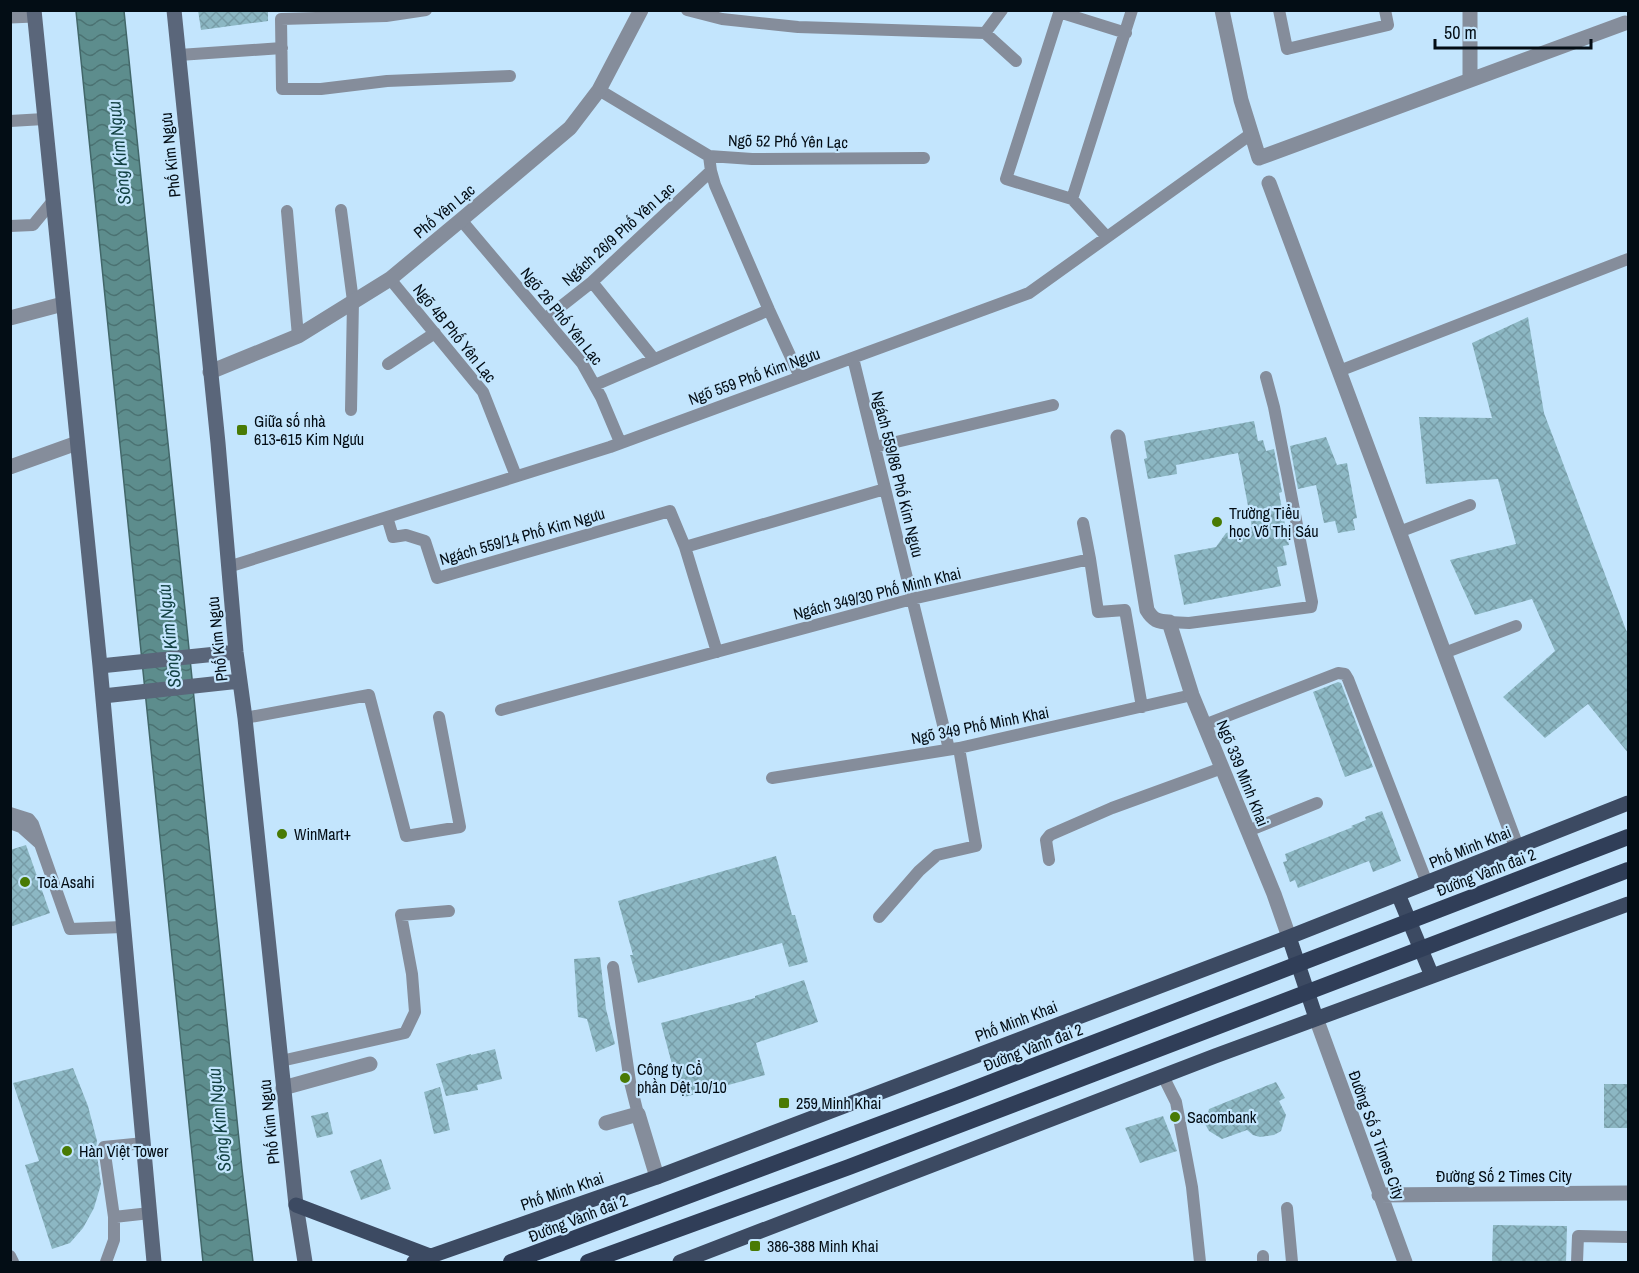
<svg xmlns="http://www.w3.org/2000/svg" width="1639" height="1273" viewBox="0 0 1639 1273" font-family="'Archivo Narrow',sans-serif">
<defs>
<pattern id="water-waves" width="16" height="10" patternUnits="userSpaceOnUse" patternTransform="scale(1.5)"><rect width="16" height="10" fill="#5d8d8d"/><path d="M0 5q4-4 8 0t8 0" fill="none" stroke="#4b7272"/></pattern>
<pattern id="building-cross-hatch" width="8" height="8" patternUnits="userSpaceOnUse" patternTransform="scale(1.5)"><rect width="8" height="8" fill="#8cb7c3"/><path d="M0 0l8 8M0 8l8-8" fill="none" stroke="#779ca7"/></pattern>
</defs>
<rect width="100%" height="100%" fill="#c3e5fd"/>
<path fill="url(#water-waves)" stroke="#426769" stroke-width="1.5" d="M76,11h48l118,1158 11,93h-50z"/>
<path fill="url(#building-cross-hatch)" d="M198,10h70v11l-67,9z
M1528,317l16,96 82,217 3,5v119l-41,-50 -43,34 -42,-41 52,-46 -23,-52 -57,16 -25,-55 66,-16 -18,-65 -72,5 -7,-67 73,1 -20,-75z
M1254,421l4,20 5,-1 3,11 8,-2 8,43 -3,1 10,52 -6,1 4,19 -10,2 4,19 -97,19 -10,-50 42,-8 10,-14 26,-6 -14,-74 -62,12 1,9 -29,5 -4,-20 3,-1 -3,-17z
M1326,437l11,28 10,-2 10,55 -4,1 2,11 -17,3 -3,-12 -11,2 -8,-38 -18,4 -8,-43z
M1338,682l3,1 32,84 -28,10 -32,-85z
M1382,811l19,50 -28,11 -4,-11 -71,27 -3,-8 -5,2 -7,-20 4,-1 -2,-7 68,-27 -2,-1 15,-6 -1,-3z
M26,845l24,68 -40,14v-77z
M776,856l16,59h3l13,47 -19,5 -7,-24 -144,40 -8,-28h3l-15,-54z
M600,957l6,52 9,35 -19,8 -9,-33 -9,-2 -4,-58z
M804,980l14,42 -62,21 9,32 -84,23 -20,-75 94,-25v-2z
M495,1049l7,30 -25,6 1,5 -32,6 -10,-32 35,-10v1z
M73,1068l15,38 9,35 -1,7 5,36 -7,24 -11,20 -13,15 -18,6 -27,-84 14,-4 -26,-78z
M1276,1082l9,16 -6,3 7,14 -5,16 -7,4 -14,2 -7,-2 -6,-5 -25,9 -13,-8 -4,-7 4,-15z
M1604,1084h25v44h-25z
M440,1087l10,43 -16,4 -10,-42z
M328,1112l5,22 -16,4 -6,-22z
M1163,1116l14,35 -37,12 -15,-35z
M381,1159l10,30 -30,11 -11,-29z
M1493,1225l74,1 -1,37h-74z"/>
<g fill="none" stroke-linecap="round" stroke-linejoin="round">
<path stroke="#858d9b" stroke-width="12" d="M426,10l-40,6 -105,3 1,70h39l66,-8 123,-5
M687,10l35,9 76,8 187,6 31,28
M1060,10l-54,169 66,20
M1279,10l8,39 101,-24 -3,-15
M1059,12l67,21
M985,33l17,-23
M179,55l103,-7
M599,90l110,66 43,3 172,-1
M10,121l34,-2
M709,156l2,15 4,14 54,125 31,67
M341,210l12,91 -2,109
M287,211l11,125
M461,220l121,143 19,34 19,45
M10,226l23,-1 19,-23
M1107,237l-35,-38 60,-189
M390,279l93,113 33,84
M592,282l62,77
M545,319l47,-37 119,-111
M853,358l96,391
M388,364l47,-31
M1339,371l289,-112
M595,385l174,-75
M875,447l178,-42
M387,517l6,20 13,-2 19,6 12,37 233,-67 15,36 32,105
M1083,523l7,36
M1399,532l71,-27
M685,547l200,-58
M228,567l382,-120 419,-154 222,-159
M1169,622l20,1 122,-16 1,-5 -38,-195 -8,-30
M1444,653l72,-27
M501,710l411,-111 178,-40 8,53 27,-2 17,97
M245,718l124,-23 37,141 54,-9 -21,-110
M1204,725l134,-52 7,1 3,5 79,204
M772,778l187,-30 233,-53
M10,813l19,6 4,5 37,105 53,-2
M10,823l11,4 18,16
M1248,831l69,-28
M1049,860l-3,-20 4,-5 62,-27 110,-40
M879,917l40,-46 18,-16 39,-9 -17,-98
M613,967l17,115 8,32
M281,1061l124,-28 10,-21 -3,-38 -11,-59 48,-4
M1163,1076l13,26 16,85 8,75
M1287,1208l5,54
M114,1217l-10,-70 40,-4
M10,1256l3,6
M1263,1256v6
M106,1262l8,-22v-23l36,-4
M1577,1262l1,-26 50,1"/>
<path stroke="#858d9b" stroke-width="15" d="M1222,10l19,90 18,58 366,-135
M1470,10v70
M10,16l24,-1
M1269,183l248,665
M10,318l53,-14
M210,372l88,-36 92,-57 71,-59 109,-92 29,-38 42,-80
M1118,437l29,173c6,10 11,12 22,12l23,73 82,199 15,43
M10,467l67,-24
M283,1088l87,-24
M606,1123l32,-9 19,63"/>
<path stroke="#858d9b" stroke-width="15" d="M1316,1018l89,244
M1379,1195l249,-2"/>
<path stroke="#5a667a" stroke-width="15" d="M34,10l66,656 54,596
M174,10l44,433 18,209 9,66 51,487 9,57
M100,666l136,-14
M103,696l137,-15"/>
<path stroke="#3c4a62" stroke-width="15" d="M1398,894l34,82
M1289,937l27,81
M296,1205l134,51
M414,1262l243,-85 632,-240 339,-134
M680,1262l535,-206 413,-152"/>
<path stroke="#303e58" stroke-width="16" d="M511,1262l447,-167 670,-258
M588,1262l261,-95 779,-297"/>
</g>
<g fill="#497a04" stroke="#c3e5fd" stroke-width="2">
<rect x="236" y="424" width="12" height="12" rx="3"/>
<circle cx="1217" cy="522" r="6"/>
<circle cx="282" cy="834" r="6"/>
<circle cx="25" cy="882" r="6"/>
<circle cx="625" cy="1078" r="6"/>
<rect x="778" y="1097" width="12" height="12" rx="3"/>
<circle cx="1175" cy="1117" r="6"/>
<circle cx="67" cy="1151" r="6"/>
<rect x="749" y="1240" width="12" height="12" rx="3"/>
</g>
<g text-anchor="middle" dominant-baseline="central" stroke-width="4.5" stroke-linejoin="round" paint-order="stroke">
<g font-size="16" fill="#030d15" stroke="#c3e5fd">
<text transform="translate(788 141) rotate(1)">Ngõ 52 Phố Yên Lạc</text>
<text transform="translate(170 155) rotate(-96)">Phố Kim Ngưu</text>
<text transform="translate(444 211) rotate(-40)">Phố Yên Lạc</text>
<text transform="translate(618 234) rotate(-42)">Ngách 26/9 Phố Yên Lạc</text>
<text transform="translate(562 316) rotate(51)">Ngõ 26 Phố Yên Lạc</text>
<text transform="translate(455 333) rotate(51)">Ngõ 4B Phố Yên Lạc</text>
<text transform="translate(754 376) rotate(-20)">Ngõ 559 Phố Kim Ngưu</text>
<text transform="translate(898 474) rotate(76)">Ngách 559/86 Phố Kim Ngưu</text>
<text transform="translate(522 536) rotate(-16)">Ngách 559/14 Phố Kim Ngưu</text>
<text transform="translate(877 593) rotate(-14)">Ngách 349/30 Phố Minh Khai</text>
<text transform="translate(217 639) rotate(-96)">Phố Kim Ngưu</text>
<text transform="translate(980 725) rotate(-11)">Ngõ 349 Phố Minh Khai</text>
<text transform="translate(1243 773) rotate(68)">Ngõ 339 Minh Khai</text>
<text transform="translate(1470 847) rotate(-22)">Phố Minh Khai</text>
<text transform="translate(1486 872) rotate(-21)">Đường Vành đai 2</text>
<text transform="translate(1016 1021) rotate(-21)">Phố Minh Khai</text>
<text transform="translate(1033 1047) rotate(-21)">Đường Vành đai 2</text>
<text transform="translate(269 1122) rotate(-96)">Phố Kim Ngưu</text>
<text transform="translate(1377 1135) rotate(70)">Đường Số 3 Times City</text>
<text x="1504" y="1176">Đường Số 2 Times City</text>
<text transform="translate(562 1191) rotate(-19)">Phố Minh Khai</text>
<text transform="translate(578 1218) rotate(-21)">Đường Vành đai 2</text>
</g>
<g font-size="16" fill="#030d15" stroke="#c3e5fd" text-anchor="start">
<text x="254" y="421">Giữa số nhà<tspan x="254" dy="18">613-615 Kim Ngưu</tspan></text>
<text x="1229" y="513">Trường Tiểu<tspan x="1229" dy="18">học Võ Thị Sáu</tspan></text>
<text x="294" y="834">WinMart+</text>
<text x="37" y="882">Toà Asahi</text>
<text x="637" y="1069">Công ty Cổ<tspan x="637" dy="18">phần Dệt 10/10</tspan></text>
<text x="796" y="1103">259 Minh Khai</text>
<text x="1187" y="1117">Sacombank</text>
<text x="79" y="1151">Hàn Việt Tower</text>
<text x="767" y="1246">386-388 Minh Khai</text>
</g>
<g font-size="18" font-style="italic" fill="#103f40" stroke="#c3e5fd">
<text transform="translate(119 153) rotate(-96)">Sông Kim Ngưu</text>
<text transform="translate(169 636) rotate(-96)">Sông Kim Ngưu</text>
<text transform="translate(219 1120) rotate(-96)">Sông Kim Ngưu</text>
</g>
</g>
<rect width="1639" height="1273" fill="none" stroke="#030d15" stroke-width="24"/>
<path d="M1435 39v9h156v-9" fill="none" stroke="#030d15" stroke-width="3"/>
<text x="1444" y="39" font-size="18" fill="#030d15" stroke="#c3e5fd" stroke-width="4.5" paint-order="stroke">50 m</text>
</svg>
